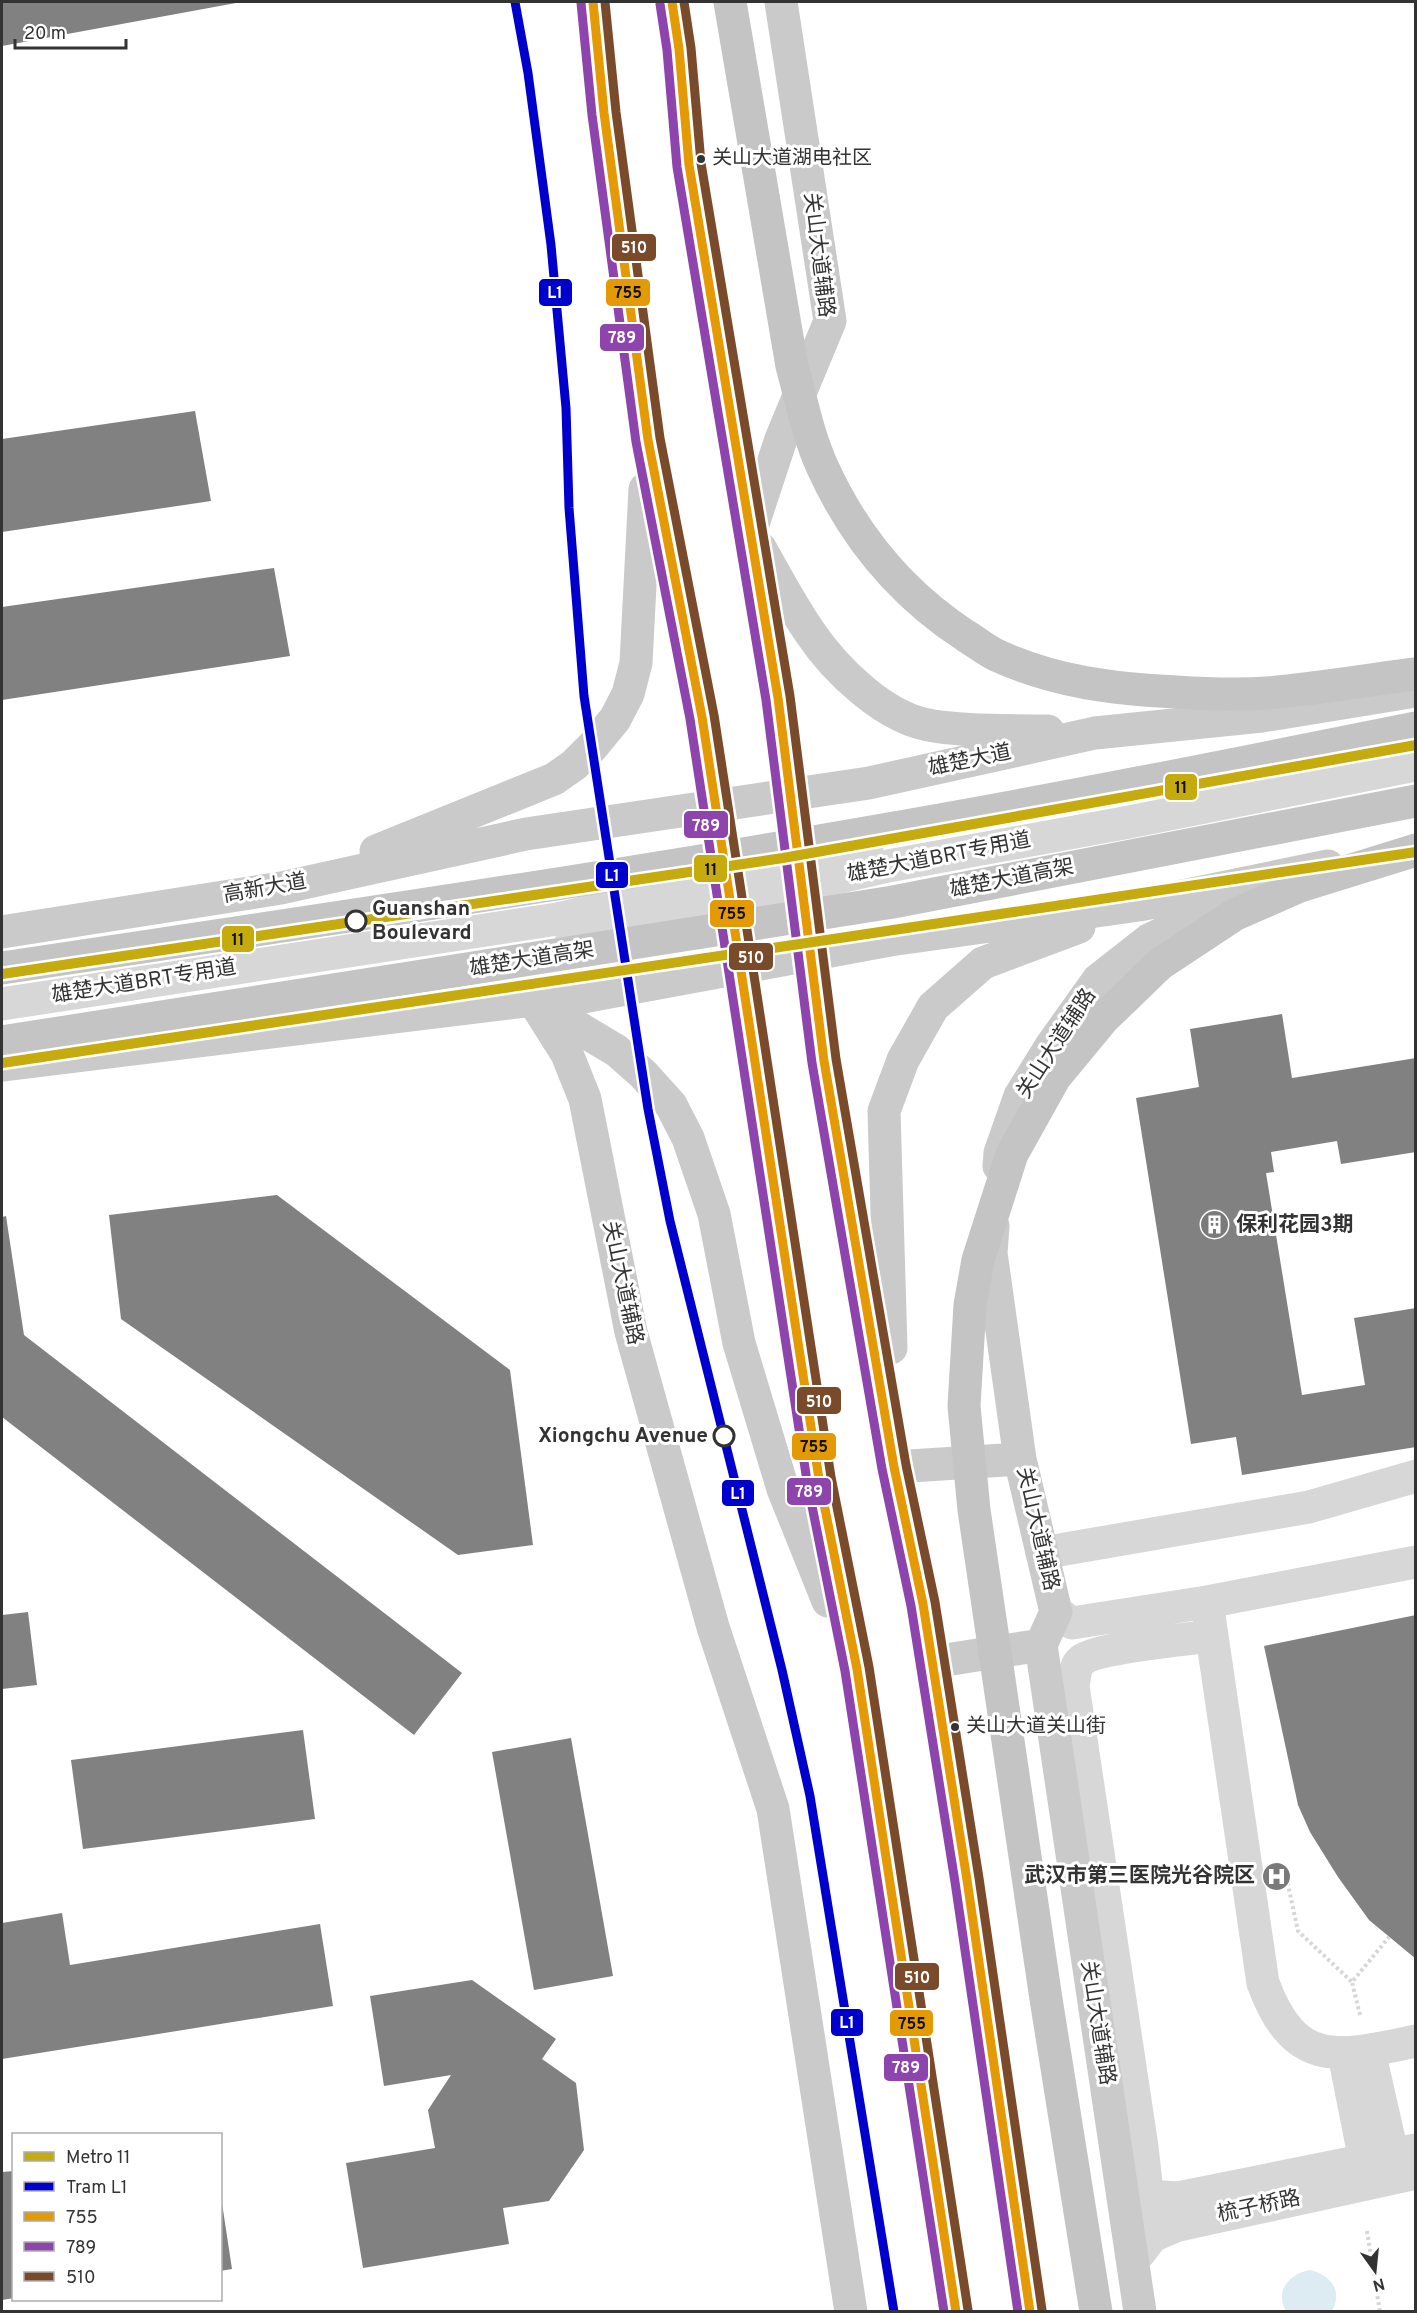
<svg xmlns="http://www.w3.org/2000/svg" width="1417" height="2313" viewBox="0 0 1417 2313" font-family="Overpass,'Noto Sans SC',sans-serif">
<rect width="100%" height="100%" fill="#fff"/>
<path fill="#ddebf3" d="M1310,2270c21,5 33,21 22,41h-46c-12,-20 4,-38 24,-41z"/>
<path fill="#818181" d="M2,2h233l1,1 -234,43z
M195,411l16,90 -209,31v-93z
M274,568l16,88 -288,44v-93z
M1282,1014l10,64 124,-20v94l-75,12 -4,-23 -66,11 3,20 -8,1 36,222 63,-10 -11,-67 62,-10v139l-174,28 -6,-38 -45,7 -55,-346 63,-11 -9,-58z
M277,1195l233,175 23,175 -75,10 -337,-236 -12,-104z
M6,1216l18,119 438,338 -48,62 -412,-318v-200z
M28,1612l9,73 -35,4v-74z
M1416,1615v344l-47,-39 -31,-43 -28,-45 -12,-27 -34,-159z
M303,1730l12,89 -232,30 -12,-89z
M571,1738l42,238 -79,14 -42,-238z
M62,1913l8,52 250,-41 13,82 -331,53v-136z
M472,1980l84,59 -14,20 34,24 8,67 -35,51 -46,7 6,36 -146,24 -17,-105 89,-15 -7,-38 23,-35 -67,11 -14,-90z
M14,2171v127l-12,2v-128z
M220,2190l12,79 -12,2z"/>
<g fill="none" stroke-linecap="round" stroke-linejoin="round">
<path stroke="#d6d6d6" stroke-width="4" stroke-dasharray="3 3" stroke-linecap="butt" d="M1285,1871l13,60 54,51
M1360,2015l-8,-33 37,-45
M1367,2231l13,81"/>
<path stroke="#d7d7d7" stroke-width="33" d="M572,939l316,-73 236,-43 292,-58
M2,1004l555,-85 310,-72
M1042,1553l267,-46 107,-31
M1416,1562l-209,40 56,381c32,87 76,74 153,58
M1056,1612l16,11 135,-21
M1369,2051l28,124
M1344,2054l25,127
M1133,2184l15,12 30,2 238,-48
M1152,2236l-10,-89 -69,-461c2,-9 1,-20 9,-26 15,-12 106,-21 130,-24
M1140,2252l12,-16 23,-10 241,-53"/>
<path stroke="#cacaca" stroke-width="33" d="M593,2l11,111 44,327 54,277 117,762 38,190 99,643
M672,2l7,47 10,116 89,533 46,363 70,406 29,137 44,276 63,432
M752,527l29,-88 49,-118 -49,-319
M760,548c16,28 31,57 49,83 26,39 77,89 125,95 37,6 77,4 114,5
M376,851l178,-72 20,-14 18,-18 23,-28 13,-25 8,-31 9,-174
M2,932l279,-44 245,-54 343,-51 226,-50 167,-17 154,-25
M533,1000l34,54 18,45 46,233 82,295 60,182 78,503
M539,1004l78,47 26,23 28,31 17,33 26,76 25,129 44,146 45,112
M2,1065l531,-65 39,-1 318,-59 249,-35 189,-39
M999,1166l1,-13 20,-57 31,-50 47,-66 51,-40 103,-49
M993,1226l-2,27 29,206 36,153 -15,33 99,667
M891,1348l-7,-237 19,-51 30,-53 50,-44 96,-36
M894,1467l126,-8
M933,1662l108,-17"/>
<path stroke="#c4c4c4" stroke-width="33" d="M730,2l62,364c9,33 16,69 30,100 32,71 78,127 144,170 10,6 20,14 30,19 59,27 117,34 181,37 30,2 61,3 90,1 50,-4 99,-13 149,-19
M2,968c292,-44 584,-86 875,-137 180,-31 359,-67 539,-103
M2,1042l891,-140 523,-101
M1096,2312l-50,-313 -72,-489 -10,-104 6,-101 8,-45 34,-106 43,-77 48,-58 57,-55 74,-49 66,-29 116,-36"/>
<defs>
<path id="bus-1" d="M593,2l11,111 44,327 54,277 117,762 38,190 99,643
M672,2l7,47 10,116 89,533 46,363 70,406 29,137 44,276 63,432"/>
<path id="bus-2" d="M581,3l11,112 44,327 54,277 117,762 38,190 99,641
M660,4l7,46 10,117 89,533 46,363 70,406 29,137 44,276 63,430"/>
<path id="bus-3" d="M605,2l11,110 44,326 54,277 117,762 38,190 99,643
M684,2l7,46 10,115 89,533 46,363 70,406 29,137 44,276 63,432"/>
</defs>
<use href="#bus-1" stroke="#fff" stroke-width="14"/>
<use href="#bus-2" stroke="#fff" stroke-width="14"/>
<use href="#bus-3" stroke="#fff" stroke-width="14"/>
<use href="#bus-1" stroke="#e39a05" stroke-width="9"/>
<use href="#bus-2" stroke="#8e44ad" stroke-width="9"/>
<use href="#bus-3" stroke="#7a4b2a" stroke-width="9"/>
<defs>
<path id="tram-1" d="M515,2l13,71 23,172 15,163 3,100 15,188 64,413 22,112 112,449 28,126 84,516"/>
</defs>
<use href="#tram-1" stroke="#fff" stroke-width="14"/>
<use href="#tram-1" stroke="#0000cd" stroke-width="9"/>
<defs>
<path id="metro-1" d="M2,974l781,-116 633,-113
M2,1063l1414,-211"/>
</defs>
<use href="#metro-1" stroke="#fff" stroke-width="15"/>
<use href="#metro-1" stroke="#c5ab0d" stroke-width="10"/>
</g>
<defs>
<symbol id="building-disc" viewBox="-11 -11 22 22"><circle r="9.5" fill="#7a7a7a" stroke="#fff"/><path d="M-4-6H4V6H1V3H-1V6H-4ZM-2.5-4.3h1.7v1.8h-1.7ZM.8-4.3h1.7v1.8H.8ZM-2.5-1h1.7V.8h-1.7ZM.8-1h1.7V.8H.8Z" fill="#fff"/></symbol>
<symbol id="hospital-disc" viewBox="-11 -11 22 22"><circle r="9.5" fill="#7a7a7a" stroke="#fff"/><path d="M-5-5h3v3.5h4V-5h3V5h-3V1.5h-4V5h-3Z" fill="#fff"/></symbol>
</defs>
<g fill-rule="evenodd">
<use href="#building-disc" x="1198" y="1208" width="33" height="33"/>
<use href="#hospital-disc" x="1260" y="1860" width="33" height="33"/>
</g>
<g fill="#333" stroke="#fff" stroke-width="2">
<circle cx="701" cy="159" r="5"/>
<circle cx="955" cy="1727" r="5"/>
</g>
<g fill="#fff" stroke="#333" stroke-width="3">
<circle cx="356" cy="921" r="10"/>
<circle cx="724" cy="1436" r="10"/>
</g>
<g text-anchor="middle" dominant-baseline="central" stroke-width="6" stroke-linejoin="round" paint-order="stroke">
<g font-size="20" fill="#333" stroke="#fff" text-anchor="start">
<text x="712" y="159">关山大道湖电社区</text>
<text x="966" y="1727">关山大道关山街</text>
</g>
<g font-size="21" fill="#333" stroke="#fff">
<text transform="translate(818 255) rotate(83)">关山大道辅路</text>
<text transform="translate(970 761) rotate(-12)">雄楚大道</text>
<text transform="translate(939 858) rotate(-11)">雄楚大道BRT专用道</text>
<text transform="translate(1012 879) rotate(-11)">雄楚大道高架</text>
<text transform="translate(265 889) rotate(-10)">高新大道</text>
<text transform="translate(532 960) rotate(-9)">雄楚大道高架</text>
<text transform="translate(144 982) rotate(-9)">雄楚大道BRT专用道</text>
<text transform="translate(1057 1044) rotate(-57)">关山大道辅路</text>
<text transform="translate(622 1283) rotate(78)">关山大道辅路</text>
<text transform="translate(1037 1529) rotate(77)">关山大道辅路</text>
<text transform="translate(1097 2023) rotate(81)">关山大道辅路</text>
<text transform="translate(1259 2207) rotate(-12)">梳子桥路</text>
</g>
<g font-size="21" font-weight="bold" fill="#333" stroke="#fff" text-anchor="start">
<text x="372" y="909">Guanshan<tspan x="372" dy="24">Boulevard</tspan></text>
<text x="708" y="1436" text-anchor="end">Xiongchu Avenue</text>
</g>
<g font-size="21" font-weight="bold" fill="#333" stroke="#fff" text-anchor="start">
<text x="1236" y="1225">保利花园3期</text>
<text x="1255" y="1876" text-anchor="end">武汉市第三医院光谷院区</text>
</g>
</g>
<g stroke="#fff" stroke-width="2">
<rect x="611" y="233" width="46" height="29" rx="6" fill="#7a4b2a"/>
<rect x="538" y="278" width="35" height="29" rx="6" fill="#0000cd"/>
<rect x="605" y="278" width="46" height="29" rx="6" fill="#e39a05"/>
<rect x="599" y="323" width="46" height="29" rx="6" fill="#8e44ad"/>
<rect x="1164" y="773" width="34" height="28" rx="6" fill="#c5ab0d"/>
<rect x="683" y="810" width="46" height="29" rx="6" fill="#8e44ad"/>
<rect x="693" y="854" width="35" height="29" rx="6" fill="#c5ab0d"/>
<rect x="595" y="861" width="34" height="28" rx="6" fill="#0000cd"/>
<rect x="709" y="899" width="46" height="29" rx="6" fill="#e39a05"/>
<rect x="221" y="925" width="34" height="28" rx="6" fill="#c5ab0d"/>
<rect x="728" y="942" width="46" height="29" rx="6" fill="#7a4b2a"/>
<rect x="796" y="1386" width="46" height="29" rx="6" fill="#7a4b2a"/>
<rect x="791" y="1432" width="46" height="29" rx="6" fill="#e39a05"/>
<rect x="786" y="1477" width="46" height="29" rx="6" fill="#8e44ad"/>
<rect x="721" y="1479" width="34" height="28" rx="6" fill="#0000cd"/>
<rect x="894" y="1962" width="46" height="29" rx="6" fill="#7a4b2a"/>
<rect x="830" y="2008" width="34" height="29" rx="6" fill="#0000cd"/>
<rect x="889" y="2009" width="45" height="28" rx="6" fill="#e39a05"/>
<rect x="883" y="2053" width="46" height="29" rx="6" fill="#8e44ad"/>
</g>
<g font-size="16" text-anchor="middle" font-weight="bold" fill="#fff">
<text x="634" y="253">510</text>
<text x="555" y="298">L1</text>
<text x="622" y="343">789</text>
<text x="706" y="831">789</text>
<text x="612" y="881">L1</text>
<text x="751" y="963">510</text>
<text x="819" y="1407">510</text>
<text x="809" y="1497">789</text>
<text x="738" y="1499">L1</text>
<text x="917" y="1983">510</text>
<text x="847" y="2028">L1</text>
<text x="906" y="2073">789</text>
</g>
<g font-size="16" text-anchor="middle" font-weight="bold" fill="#111">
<text x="628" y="298">755</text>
<text x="1181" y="793">11</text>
<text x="711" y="875">11</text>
<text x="732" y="919">755</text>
<text x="238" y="945">11</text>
<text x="814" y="1452">755</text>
<text x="912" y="2029">755</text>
</g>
<rect width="1417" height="2313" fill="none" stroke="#333333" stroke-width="6"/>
<rect x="12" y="2133" width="210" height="168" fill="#ffffff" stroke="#adadad" stroke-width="1.5"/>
<rect x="24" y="2152" width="30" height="9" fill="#c5ab0d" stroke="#adadad" stroke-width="1.5"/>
<text x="66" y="2163" font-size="18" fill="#333333">Metro 11</text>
<rect x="24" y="2182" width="30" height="9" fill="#0000cd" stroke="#adadad" stroke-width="1.5"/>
<text x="66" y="2193" font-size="18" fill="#333333">Tram L1</text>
<rect x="24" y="2212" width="30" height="9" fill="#e39a05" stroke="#adadad" stroke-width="1.5"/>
<text x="66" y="2223" font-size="18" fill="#333333">755</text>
<rect x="24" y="2242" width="30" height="9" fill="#8e44ad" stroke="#adadad" stroke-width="1.5"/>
<text x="66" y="2253" font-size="18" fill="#333333">789</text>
<rect x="24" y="2272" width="30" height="9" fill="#7a4b2a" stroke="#adadad" stroke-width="1.5"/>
<text x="66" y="2283" font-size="18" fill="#333333">510</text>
<g transform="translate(1375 2271) rotate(165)" stroke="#ffffff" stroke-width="4.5" paint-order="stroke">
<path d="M0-4.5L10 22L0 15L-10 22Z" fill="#333333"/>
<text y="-9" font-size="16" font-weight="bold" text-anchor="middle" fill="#333333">N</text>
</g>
<path d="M15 39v9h111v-9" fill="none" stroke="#333333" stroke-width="3"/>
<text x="24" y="39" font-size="18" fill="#333333" stroke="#ffffff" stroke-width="4.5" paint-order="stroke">20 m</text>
</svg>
